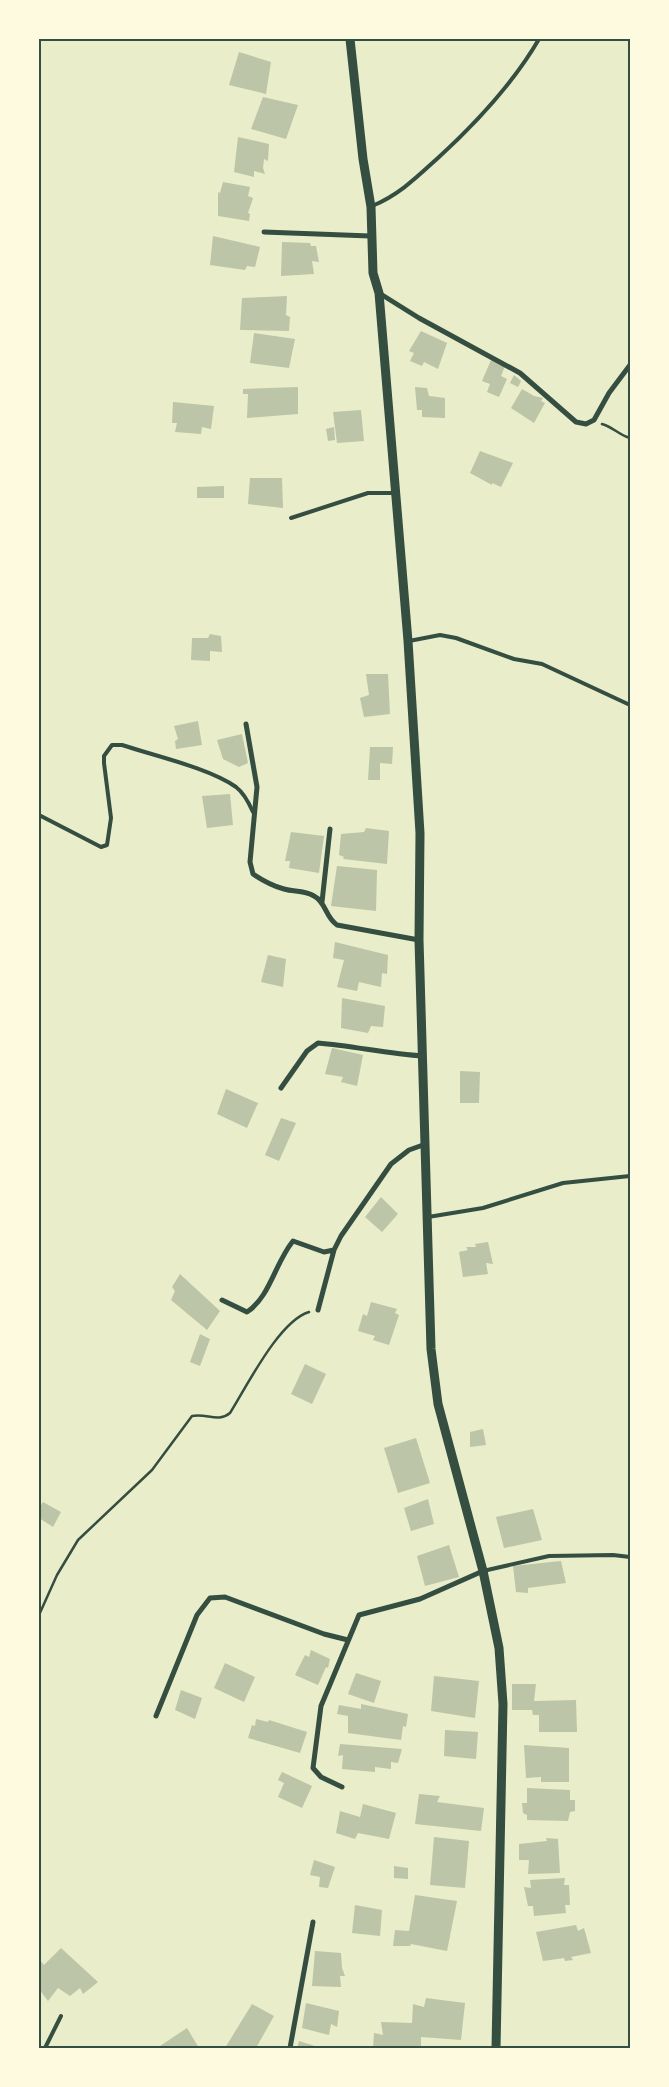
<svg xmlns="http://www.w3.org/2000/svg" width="669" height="2087" viewBox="0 0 669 2087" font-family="'Noto Sans',sans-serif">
<rect width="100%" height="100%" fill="#e9edc9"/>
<path fill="#bcc5a7" d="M239,52l32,10 -5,32 -37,-9z
M263,97l35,8 -12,34 -35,-10z
M238,137l31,7 -1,17 -4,-2 -1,9 2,6 -11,-3v6l-20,-5z
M223,182l27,5 -2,9 5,2 -5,15 2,1 -1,7 -31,-5v-24l2,1z
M213,236l47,11 -5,20 -8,-1 -2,4 -35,-5z
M282,242l28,1 1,3h5l3,16 -7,-1 2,13 -33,2z
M287,296l-1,19 4,2 -1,14 -49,-1 2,-32z
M421,331l26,12 -9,26 -14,-7 -2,4 -12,-5 4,-8 -5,-2z
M254,333l41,6 -6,29 -39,-5z
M491,360l14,6 -4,10 6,3 -8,18 -12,-5 3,-8 -8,-3z
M514,375l7,6 -3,6 -8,-4z
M298,387v27l-51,4 1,-24h-5v-5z
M415,387l12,1 2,8 16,2v20l-23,-1v-7h-5z
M522,389l12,7 9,2 -2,3 4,2 -11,20 -23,-15z
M173,402l41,4 -3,23 -9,-2 -1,7 -26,-2 2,-9h-5z
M361,410l3,31 -27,2 -4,-31z
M334,427l1,13 -7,1 -2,-12z
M480,451l33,12 -12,24 -9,-4v2l-22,-12z
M250,478h32l1,30 -35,-4z
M224,486v12h-27v-11z
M210,634l11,2 1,16 -12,-1v10l-19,-1 1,-22h16z
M366,674h22l2,40 -26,3 -4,-19 9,-3z
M198,721l4,24 -26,4 -1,-8 3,-2 -4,-13z
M242,734l6,29 -9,4 -16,-8 -6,-19z
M370,747h23l-1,17 -12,-1v17h-12z
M230,794l3,31 -26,3 -5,-32z
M366,828l23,3 -2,33 -44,-5 1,-2 -5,-2 2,-21 23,-2z
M291,832l33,4 -5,37 -30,-5 1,-7h-5z
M337,866l40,4 -1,41 -45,-5z
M335,942l53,13 -1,19 -5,-1 -1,14 -22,-5 -2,9 -20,-4 7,-27 -11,-2z
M268,955l18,4 -3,28 -22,-5z
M342,998l43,8 -2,21 -12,-1 -3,7 -27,-5z
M332,1048l31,7 -6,31 -16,-4 2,-5 -18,-3z
M460,1071l20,1 -1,31h-19z
M226,1089l32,14 -11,25 -30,-14z
M281,1118l15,5 -17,38 -14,-6z
M381,1197l17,17 -16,18 -17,-15z
M488,1242l5,22 -7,-1 2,11 -25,3 -4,-25 9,-2 -2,-3h10l-1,-3z
M180,1274l40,37 -13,19 -36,-30 4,-9 -3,-4z
M371,1302l26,7 -2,4 4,2 -10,30 -16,-5 2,-4 -17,-5 5,-17 4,2z
M200,1334l10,5 -10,27 -10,-4z
M305,1364l21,10 -14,30 -21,-10z
M483,1429l3,16 -16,2v-15z
M416,1438l14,45 -32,10 -14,-45z
M428,1499l6,25 -23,7 -7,-23z
M43,1502l18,10 -8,15 -14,-9v-10z
M533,1509l9,31 -38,8 -8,-31z
M449,1545l10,32 -34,9 -8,-30z
M561,1561l5,22 -38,5v5l-12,-1 -3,-26z
M311,1650l19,9 -2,9 -2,-1 -8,18 -23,-10 10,-20 4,2z
M225,1663l30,14 -11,25 -30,-14z
M356,1673l25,8 -7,22 -26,-9z
M434,1676l45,5 -4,37 -44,-7z
M512,1684h24l-2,17 42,-1 1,32h-38v-17h-6l-1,-5h-20z
M181,1690l21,8 -7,21 -20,-9z
M361,1704l47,10 -2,13 -3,-1 -2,14 -53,-7v-17l-11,-2 2,-9 22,4z
M256,1719l12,3 1,-2 38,12 -7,21 -52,-15 4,-13 3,1z
M445,1730l33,2 -2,27 -32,-3z
M340,1744l62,5 -4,14 -7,-1v7l-16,-2v5l-33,-3 1,-14 -5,1z
M524,1745l45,3v34h-28v-5l-15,1z
M282,1772l30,14 -10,22 -24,-11 6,-14 -6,-3z
M527,1788l43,2v10h5v11l-5,1 -2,9 -41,-1v-5l-4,-2 -1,-10h5z
M419,1794l21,2 -3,6 47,6 -3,23 -66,-7z
M363,1804l33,9 -7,26 -31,-6 -3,6 -19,-6 4,-22 20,6z
M434,1837l35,4 -4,47 -35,-3z
M546,1838l12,1 2,34 -32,1 1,-14h-10v-16l28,-3z
M314,1860l21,7 -7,21 -9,-1 1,-10 -10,-2z
M394,1866l14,2v11l-14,-1z
M565,1878l-1,7h5l1,20h-5l1,8 -32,3 -1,-10h-5l-4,-19 7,1 -1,-8z
M415,1895l42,6 -10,50 -36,-7 -1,2h-17l2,-16 14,1z
M355,1905l27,5 -2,26 -28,-3z
M576,1925l2,6 6,-3 7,25 -20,4 2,3 -8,1 -1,-3 -21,3 -7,-29z
M61,1948l37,34 -15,12 -3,-6 -10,8 -12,-8 -10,13 -9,-12v-30l5,6z
M315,1951l26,2 1,15 3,8h-5l1,11 -29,-1z
M426,1998l39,5 -4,37 -40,-3v11h-48l1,-15 9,2 -2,-13 31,1 1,-19 11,3z
M306,2003l33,8 -2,16 -6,-3 -2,11 -27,-7z
M252,2004l22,12 -18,32h-31z
M187,2028l12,20h-37l-2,-2z
M299,2041l22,7h-24z"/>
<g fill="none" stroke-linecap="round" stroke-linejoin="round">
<path stroke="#344e41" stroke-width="2.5" d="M602,424c11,3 17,11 28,14
M39,1615l18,-40 21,-35 74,-70 40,-54c15,-3 26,7 38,-3 17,-27 49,-92 79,-101"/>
<path stroke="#344e41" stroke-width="4" d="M372,206c27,-11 45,-29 67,-49 38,-35 74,-73 100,-118
M291,518l77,-25h27
M409,641l31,-6 16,3 58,21 28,5 88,41
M39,815l62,32 6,-2 4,-27 -7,-55v-7l8,-11h10c33,11 87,23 114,42 8,6 13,16 17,25
M428,1217l55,-9 80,-25 67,-7
M483,1571l66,-15 64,-1 17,2
M45,2048l16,-32"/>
<path stroke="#344e41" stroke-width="5" d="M264,232l106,4
M379,293l40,25 101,55 56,49 10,2 8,-4 15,-27 21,-28
M246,724l11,63 -7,75 3,12c9,6 20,12 31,15 10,3 20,1 30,7 12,6 11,21 23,29l82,15
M322,902l8,-73
M281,1088l26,-37 11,-8c36,3 70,11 105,13
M222,1300l25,12c23,-15 28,-49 46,-71l31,11 10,-2
M318,1310l16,-60 7,-14 50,-72 18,-14 14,-5
M156,1716l41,-101 13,-17 15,-1 99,37 24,6
M342,1787l-21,-10 -8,-9 8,-62 38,-91 61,-16 63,-28
M290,2048l23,-126"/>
<path stroke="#344e41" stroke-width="9" d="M350,39l13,120 8,48 2,66 6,20 29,348 12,192 -1,107 12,409 7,55 45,167 16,77 4,56 -7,344"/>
</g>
<rect width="669" height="2087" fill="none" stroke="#fefae0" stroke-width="80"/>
<rect x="40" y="40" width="589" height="2007" fill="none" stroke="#344e41" stroke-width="2"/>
</svg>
